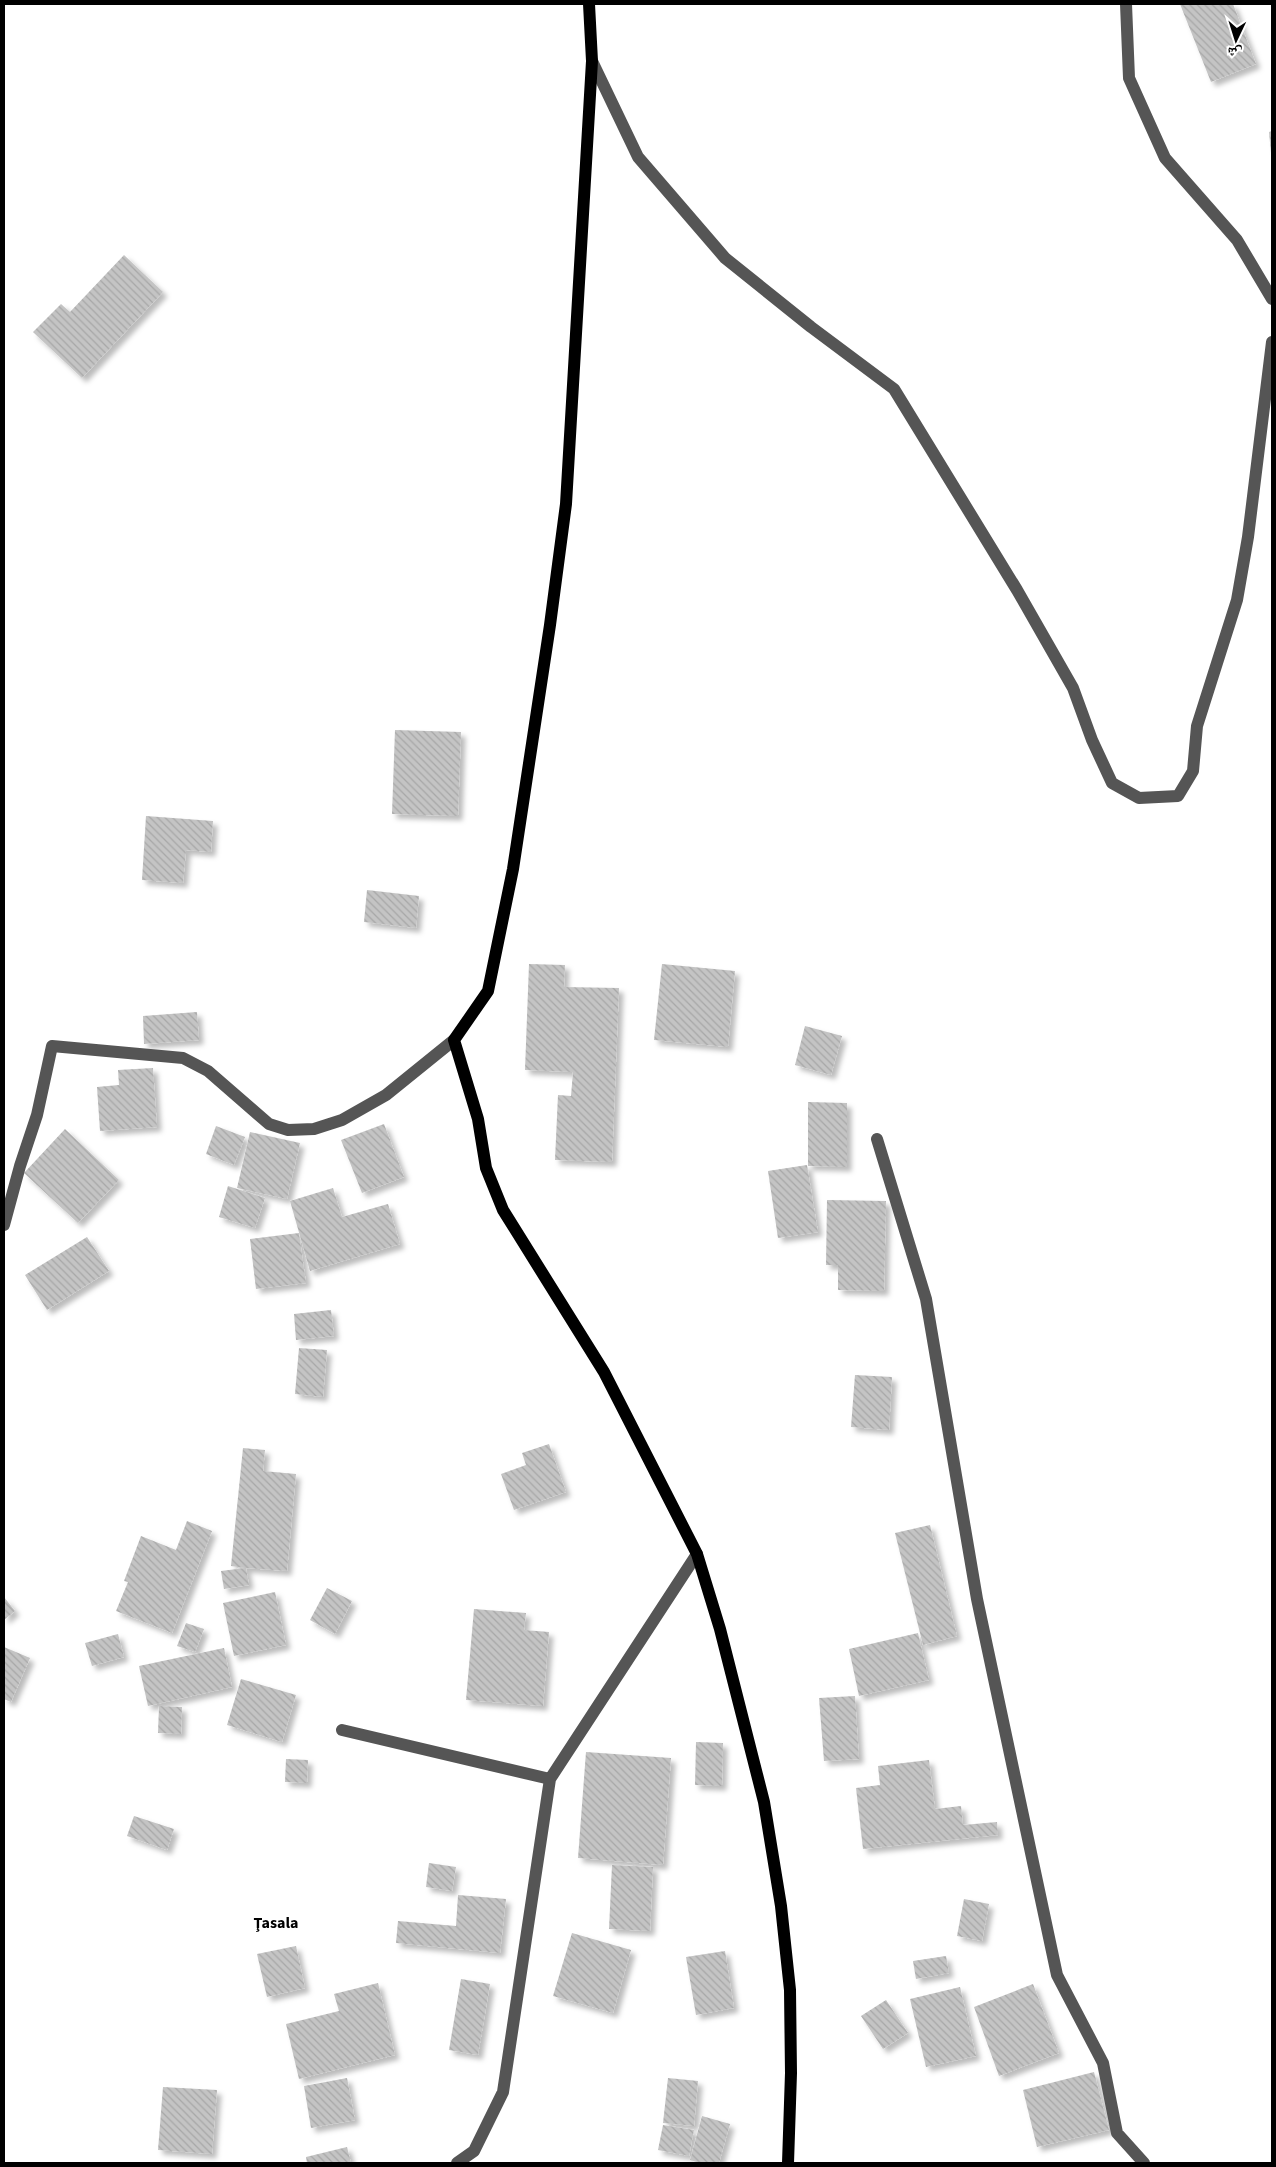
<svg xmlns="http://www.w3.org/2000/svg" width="1276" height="2167" viewBox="0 0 1276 2167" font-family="'Source Sans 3','Noto Naskh Arabic',sans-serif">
<defs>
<pattern id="building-back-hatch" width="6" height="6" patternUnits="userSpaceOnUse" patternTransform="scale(1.25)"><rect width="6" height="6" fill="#c4c4c4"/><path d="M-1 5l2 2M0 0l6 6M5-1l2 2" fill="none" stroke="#a7a7a7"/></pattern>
<filter id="shadow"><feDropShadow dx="4.5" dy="4.5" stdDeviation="2.5" flood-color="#0004"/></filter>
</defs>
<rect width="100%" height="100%" fill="#fff"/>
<path fill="url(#building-back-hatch)" filter="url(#shadow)" d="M1180,4h53l23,60 -45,18z
M1272,131v22h-1l-2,-21z
M124,255l39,37 -81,86 -49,-46 28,-28 9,8z
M395,730l66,2 -3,84 -66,-2z
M146,816l67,5 -2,31 -25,-2 -3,33 -41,-3z
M367,890l52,6 -3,32 -52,-6z
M529,964l36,1 -1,22 55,1 -7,174 -57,-2 3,-65 13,1 2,-24 -48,-2z
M662,964l73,7 -7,76 -74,-7z
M197,1012l2,28 -55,4 -1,-28z
M805,1026l37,10 -11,39 -36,-10z
M153,1068l4,59 -57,4 -3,-44 22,-2 -1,-15z
M808,1102l39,1v64l-39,-1z
M384,1124l20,53 -42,16 -21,-53z
M216,1126l29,11 -11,28 -28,-11z
M65,1129l54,51 -41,43 -54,-50z
M250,1132l50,11 -13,56 -50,-11z
M807,1165l11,67 -40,6 -10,-67z
M228,1186l37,12 -10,30 -36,-11z
M333,1188l9,29 46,-13 12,40 -90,27 -20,-70z
M827,1200l59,1 -2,90 -46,-1v-25h-12z
M299,1233l7,50 -50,6 -6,-50z
M87,1237l22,34 -62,39 -22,-35z
M331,1310l3,26 -38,4 -2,-26z
M299,1348l28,2 -4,47 -28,-3z
M855,1375l37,2 -3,53 -38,-3z
M549,1444l17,48 -52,18 -13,-36 25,-9 -4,-12z
M243,1448l22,2 -2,21 33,3 -9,97 -41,-3 3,17 -25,4 -3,-18 24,-3 -14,-2z
M187,1521l25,10 -40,102 -56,-22 12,-29 -4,-1 17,-45 35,14z
M930,1525l27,111 -34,9 -28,-112z
M327,1588l25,13 -17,33 -25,-14z
M275,1592l11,53 -52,11 -11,-53z
M4,1597l11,14 -11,9z
M474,1609l52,4 -2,17 25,2 -6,74 -77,-6z
M186,1623l18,6 -9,23 -18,-6z
M918,1633l11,47 -70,16 -10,-47z
M118,1634l6,23 -32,9 -7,-23z
M4,1647l26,11 -19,44 -7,-3z
M224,1648l8,39 -84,19 -9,-40z
M241,1679l55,16 -14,47 -55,-17z
M855,1696l4,63 -35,2 -5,-63z
M159,1706l23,1 -1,27 -23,-1z
M696,1742l27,1 -1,43 -27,-1z
M586,1752l85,6 -8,107 -85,-7z
M286,1759l22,1 -1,23 -22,-1z
M929,1760l6,49 26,-3 2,19 34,-3 1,13 -135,14 -7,-61 24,-3 -2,-19z
M134,1816l40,13 -7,21 -40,-14z
M429,1863l27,4 -4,24 -26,-4z
M612,1865l41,2 -3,64 -41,-2z
M458,1895l48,4 -6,54 -104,-10 2,-22 58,5z
M964,1899l25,5 -7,37 -25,-5z
M572,1933l59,17 -18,63 -60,-17z
M296,1946l9,42 -38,9 -10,-43z
M725,1951l9,57 -38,7 -10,-58z
M946,1956l3,17 -33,6 -3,-18z
M461,1979l29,5 -12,71 -29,-5z
M378,1983l17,72 -96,24 -13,-55 53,-13 -5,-17z
M1033,1984l26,69 -60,23 -25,-69z
M960,1987l16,69 -50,11 -16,-68z
M886,2000l22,33 -25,16 -22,-33z
M1094,2072l15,58 -72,17 -14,-57z
M347,2078l8,42 -44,8 -7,-42z
M668,2078l30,3 -4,45 -31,-3z
M163,2087l54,3 -5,64 -54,-4z
M702,2116l28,8 -11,39h-19l-10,-3z
M663,2125l31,5 -5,26 -31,-6z
M347,2147l4,16h-44l-1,-6z"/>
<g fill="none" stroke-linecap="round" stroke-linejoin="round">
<path stroke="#555" stroke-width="12" d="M1126,4l3,74 36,80 72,82 35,59
M592,61l46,96 87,101 86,69 83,62 123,201 56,98 19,52 20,43 27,15 39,-2 15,-25 4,-45 40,-126 11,-63 24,-195
M877,1139l49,160 51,300 80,376 46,88 14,70 27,30
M4,1225l16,-59 17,-51 15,-69 131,12 25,13 61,53 19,6 26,-1 28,-9 44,-25 68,-55
M342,1730l208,49
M457,2163l17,-12 29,-59 47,-313 147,-225"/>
<path stroke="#000" stroke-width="12" d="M589,4l3,57 -26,443 -16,121 -37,244 -25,122 -34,49 24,79 8,49 17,42 101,162 93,182 23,75 44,173 17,104 9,84 1,83 -3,90"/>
</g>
<g text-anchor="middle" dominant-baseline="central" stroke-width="4" stroke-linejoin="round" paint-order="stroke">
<g font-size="16" font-weight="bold" fill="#000" stroke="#fff">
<text x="276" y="1923">Ţasala</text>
</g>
</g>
<rect width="1276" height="2167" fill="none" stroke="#000000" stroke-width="10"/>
<g transform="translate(1236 40) rotate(184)" stroke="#ffffff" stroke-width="4" paint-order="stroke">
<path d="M0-4L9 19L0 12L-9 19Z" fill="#000000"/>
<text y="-8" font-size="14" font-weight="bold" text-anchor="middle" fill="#000000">ش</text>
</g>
</svg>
